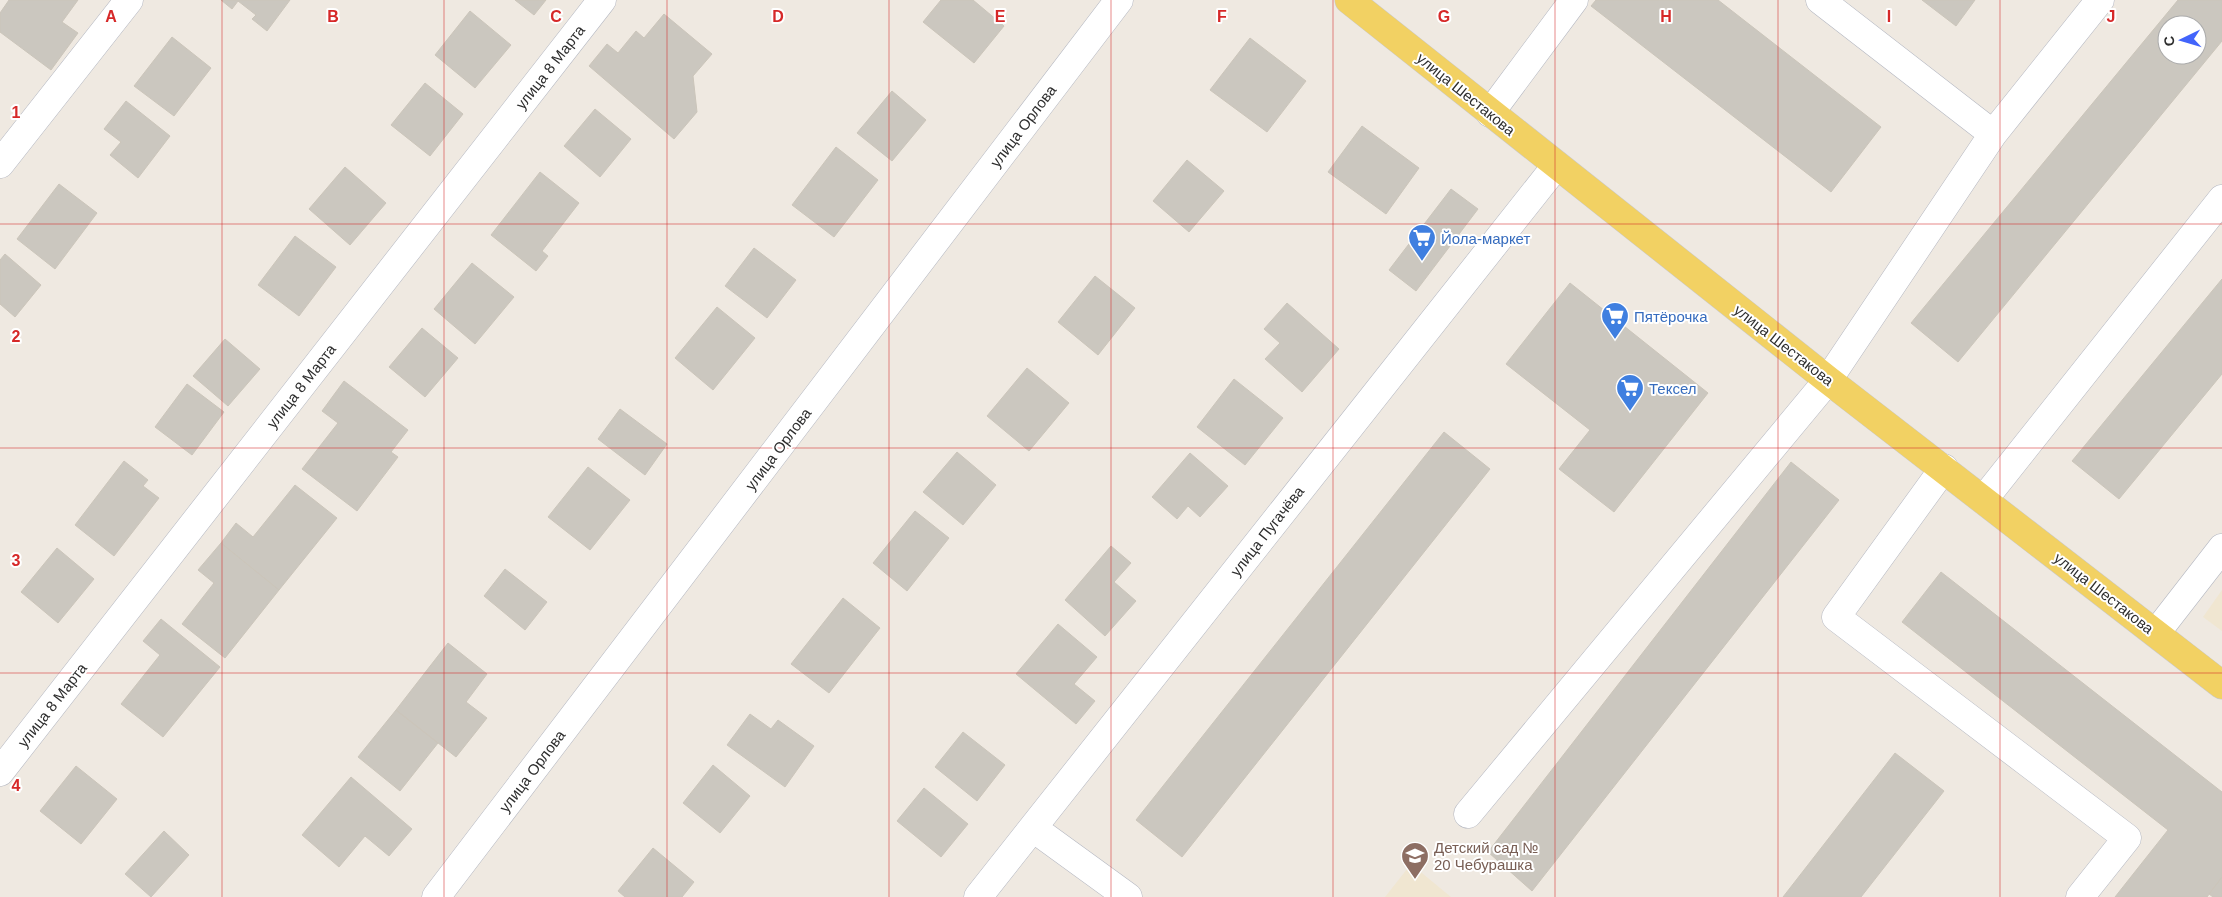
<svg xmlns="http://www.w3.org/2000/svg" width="2222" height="897" viewBox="0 0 2222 897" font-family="Helvetica,sans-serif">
<rect width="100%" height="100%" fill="#efe9e1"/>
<path fill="#f0e6d1" d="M2222,590v41l-19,-14z
M1411,864l40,33h-66z"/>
<path fill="#cbc7bf" stroke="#cbc5ba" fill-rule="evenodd" d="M9,0h69l-16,22 16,11 -27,37 -51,-38v-19z
M221,0h69l-23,31 -15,-12 4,-4 -18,-14 -6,8z
M515,0h31l-12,15z
M941,0h32l31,26 -30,37 -51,-41z
M1596,0h122l163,127 -50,65 -240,-186z
M1922,0h53l-19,26z
M2178,0h44v41l-264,321 -47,-39zM2167,25h30v30h-30z
M470,11l41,34 -36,43 -40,-33z
M664,14l48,40 -19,22 4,36 -23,27 -85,-73 18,-22 11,9 18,-22 8,7z
M172,37l39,31 -37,48 -40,-30z
M1250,38l56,43 -39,51 -57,-42z
M425,83l38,31 -33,42 -39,-31z
M892,91l34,29 -34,41 -35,-28z
M126,101l44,35 -32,42 -28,-23 11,-13 -17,-13z
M595,109l36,30 -31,38 -36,-31z
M1362,126l57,42 -33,46 -58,-42z
M836,147l42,33 -44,57 -42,-32z
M1187,160l37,31 -35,41 -36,-31z
M345,167l41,36 -36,42 -41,-36z
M540,172l39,31 -37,48 6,5 -12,15 -45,-36z
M59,184l38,29 -42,56 -38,-30z
M1451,189l27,20 -62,82 -27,-21z
M295,236l41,31 -37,49 -41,-31z
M754,248l42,32 -29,38 -42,-32z
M5,254l36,31 -26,32 -15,-13v-44z
M472,263l42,34 -39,47 -41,-35z
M1095,276l40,32 -37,47 -40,-33z
M2222,279v95l-103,125 -47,-38z
M1570,283l138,110 -94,119 -55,-43 31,-39 -84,-66z
M1287,303l52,46 -37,43 -37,-33 15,-16 -16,-14z
M717,307l38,31 -42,52 -38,-32z
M422,328l36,30 -33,39 -36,-30z
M225,339l35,30 -32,37 -35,-30z
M1027,368l42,35 -40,48 -42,-35z
M1234,379l49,39 -38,47 -48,-38z
M344,381l64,49 -17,22 7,5 -41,54 -55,-42 36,-46 -16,-12z
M187,384l37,28 -32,43 -37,-28z
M620,409l47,35 -22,31 -47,-36z
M1444,432l46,37 -308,388 -46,-37z
M957,452l39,33 -33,40 -40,-33z
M1190,453l38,33 -28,31 -12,-11 -11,13 -25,-22z
M124,461l24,19 -5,6 16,12 -45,58 -39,-31z
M1791,462l48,38 -307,391 -44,-39z
M588,467l42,33 -40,50 -42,-33z
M295,485l42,33 -58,72 -58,-47 15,-20 17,14z
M915,511l34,27 -42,53 -34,-28z
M221,543l58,47 -54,68 -43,-34 32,-41 -16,-13z
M1111,546l20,17 -17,19 22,19 -31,35 -40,-36z
M57,548l37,31 -36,44 -37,-31z
M505,569l42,33 -22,28 -41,-34z
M1941,572l281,220v85l-15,20h-92l53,-67 -266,-208z
M843,598l37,30 -51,65 -38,-29z
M161,619l59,48 -57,70 -42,-33 39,-49 -17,-14z
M1058,624l39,33 -23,27 21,17 -19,23 -60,-50z
M448,643l39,31 -21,28 21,16 -31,39 -60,-47z
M396,710l42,33 -38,48 -42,-34z
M750,714l21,15 7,-9 36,26 -29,41 -58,-42z
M963,732l42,33 -28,36 -42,-34z
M1895,753l49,38 -83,106h-78z
M713,765l37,31 -30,37 -37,-30z
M76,766l41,33 -36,45 -41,-33z
M351,777l61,52 -23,27 -24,-20 -26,31 -37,-32z
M924,788l44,36 -27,33 -44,-36z
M164,831l25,24 -38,42 -26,-23z
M653,848l41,34 -12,15h-57l-7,-6z
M2222,877v20h-9l-4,-3z"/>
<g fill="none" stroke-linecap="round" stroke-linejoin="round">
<defs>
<path id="minor" d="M1820,0l173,134
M1490,113l84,-113
M0,164l129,-164
M1944,468l-108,149 291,221 -47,59
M1984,499l238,-300
M2156,633l66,-85
M0,772l602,-772
M1468,814l360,-434 165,-246 107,-134
M1033,828l95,69
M436,897l683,-897
M978,897l578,-731"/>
<path id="major" d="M1349,0l479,380 394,305"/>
</defs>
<use href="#minor" stroke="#b4b7c1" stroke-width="29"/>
<use href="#major" stroke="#c9c9c9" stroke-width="29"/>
<use href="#minor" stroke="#fff" stroke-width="28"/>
<use href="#major" stroke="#f2d163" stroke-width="28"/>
</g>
<path fill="none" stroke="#d62828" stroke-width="1" stroke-opacity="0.55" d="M222,0v897M444,0v897M667,0v897M889,0v897M1111,0v897M1333,0v897M1555,0v897M1778,0v897M2000,0v897M0,224h2222M0,448h2222M0,673h2222"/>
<defs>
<symbol id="supermarket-pin" viewBox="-11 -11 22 30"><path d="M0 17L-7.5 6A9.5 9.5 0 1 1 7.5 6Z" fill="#3f7fe0" stroke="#fff"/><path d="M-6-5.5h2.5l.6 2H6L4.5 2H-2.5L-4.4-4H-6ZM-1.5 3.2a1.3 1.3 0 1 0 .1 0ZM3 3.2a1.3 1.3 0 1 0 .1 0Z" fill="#fff"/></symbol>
<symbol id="school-pin" viewBox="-11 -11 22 30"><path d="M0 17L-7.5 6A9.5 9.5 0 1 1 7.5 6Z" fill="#8d6e63" stroke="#fff"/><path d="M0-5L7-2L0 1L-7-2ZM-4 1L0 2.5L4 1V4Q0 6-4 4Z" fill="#fff"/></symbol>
</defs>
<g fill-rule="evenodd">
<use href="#supermarket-pin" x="1406" y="222" width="32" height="43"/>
<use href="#supermarket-pin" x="1599" y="300" width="32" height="43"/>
<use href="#supermarket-pin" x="1614" y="372" width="32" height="43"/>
<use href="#school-pin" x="1399" y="840" width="32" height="43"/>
</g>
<g text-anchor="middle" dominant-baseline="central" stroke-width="4" stroke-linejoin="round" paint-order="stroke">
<g font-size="15" fill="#2e2e2e" stroke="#fff">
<text transform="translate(550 67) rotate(-52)">улица 8 Марта</text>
<text transform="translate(1466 94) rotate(39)">улица Шестакова</text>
<text transform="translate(1023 126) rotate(-53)">улица Орлова</text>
<text transform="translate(1784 345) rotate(38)">улица Шестакова</text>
<text transform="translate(301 386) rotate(-52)">улица 8 Марта</text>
<text transform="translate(778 449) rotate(-53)">улица Орлова</text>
<text transform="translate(1267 531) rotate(-52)">улица Пугачёва</text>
<text transform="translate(2104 593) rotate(38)">улица Шестакова</text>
<text transform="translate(52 705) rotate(-52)">улица 8 Марта</text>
<text transform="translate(532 771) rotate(-53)">улица Орлова</text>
</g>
<g font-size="15" fill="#366cbe" stroke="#fff" text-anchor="start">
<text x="1441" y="238">Йола-маркет</text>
<text x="1634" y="316">Пятёрочка</text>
<text x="1649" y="388">Тексел</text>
</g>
<g font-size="15" fill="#785e54" stroke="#fff" text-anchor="start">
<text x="1434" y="847">Детский сад №<tspan x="1434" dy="17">20 Чебурашка</tspan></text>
</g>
</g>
<g font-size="16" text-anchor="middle" font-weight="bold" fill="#d62828" stroke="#fff" stroke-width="4" stroke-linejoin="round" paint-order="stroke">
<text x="111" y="22">A</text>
<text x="333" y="22">B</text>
<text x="556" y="22">C</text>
<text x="778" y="22">D</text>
<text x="1000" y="22">E</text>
<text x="1222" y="22">F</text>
<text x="1444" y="22">G</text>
<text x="1666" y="22">H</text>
<text x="1889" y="22">I</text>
<text x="2111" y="22">J</text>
<text x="16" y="118">1</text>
<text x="16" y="342">2</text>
<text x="16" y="566">3</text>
<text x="16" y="791">4</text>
</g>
<g transform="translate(2182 40) rotate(265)"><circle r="24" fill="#ffffff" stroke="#ababab"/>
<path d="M0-4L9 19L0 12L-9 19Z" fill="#4264fb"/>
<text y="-8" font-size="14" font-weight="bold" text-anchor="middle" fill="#2e2e2e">С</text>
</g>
</svg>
